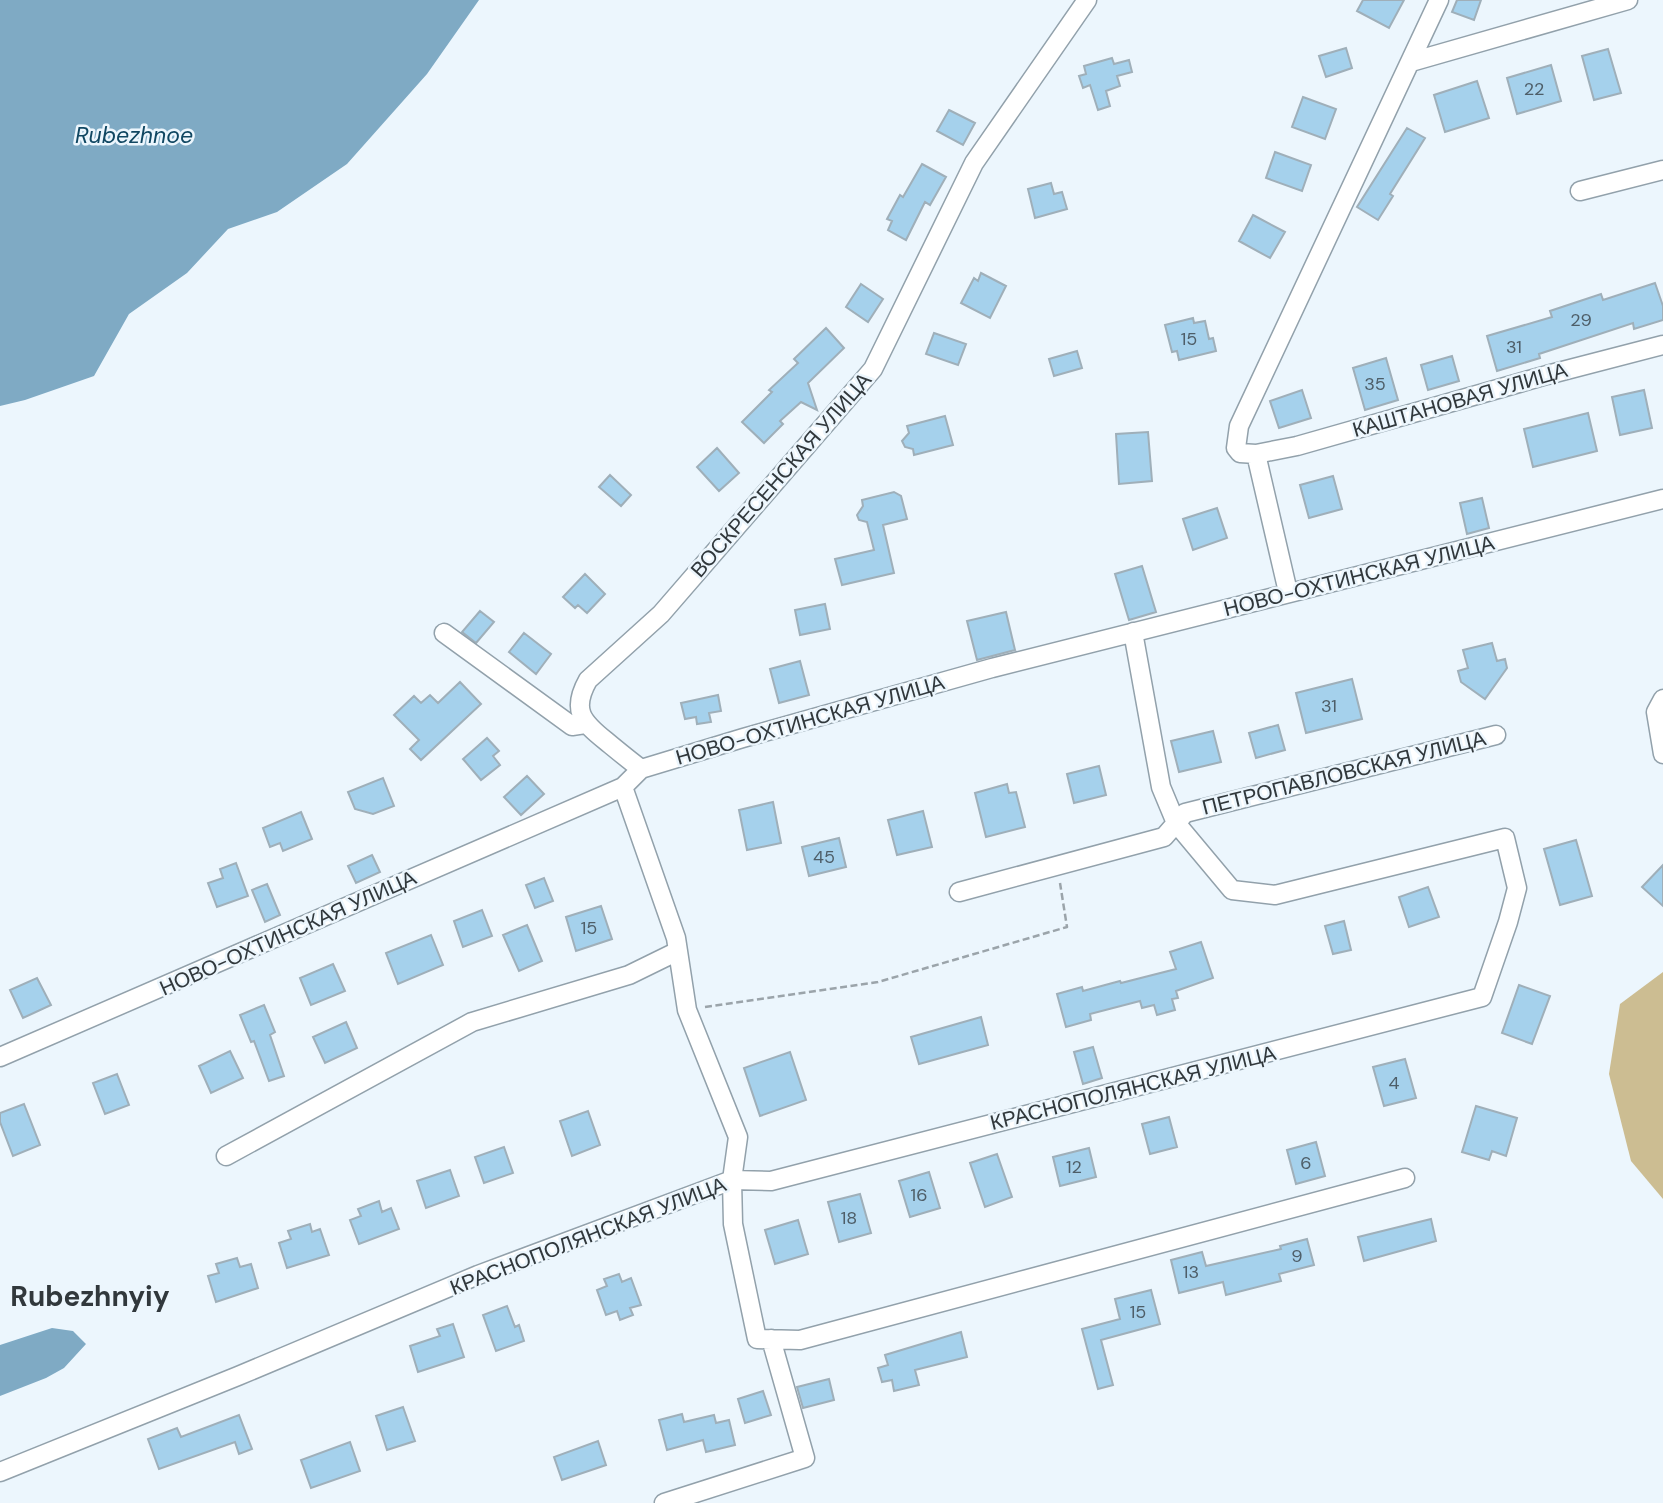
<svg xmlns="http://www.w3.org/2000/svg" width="1663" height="1503" viewBox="0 0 1663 1503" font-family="'DM Sans',sans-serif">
<rect width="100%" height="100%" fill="#ecf6fd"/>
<path fill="#ccbd92" d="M1663,972v227l-32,-38 -22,-87 11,-70z"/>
<path fill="#7faac4" d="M0,0h479l-52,74 -80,90 -70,48 -49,17 -41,44 -58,41 -35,62 -69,24 -25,6z
M52,1328l21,3 13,13 -22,24 -18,10 -46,18v-51z"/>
<path fill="#a5d1ec" stroke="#9fafb9" stroke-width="2" d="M1363,0h41l-15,28 -32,-17z
M1457,0h24l-7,20 -22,-8z
M1346,48l6,20 -26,9 -7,-21z
M1608,49l13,44 -27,7 -12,-44z
M1112,58l2,6 15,-4 3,12 -15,4 3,10 -14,5 4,15 -12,4 -8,-25 -7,3 -4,-12 7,-2 -2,-8z
M1551,65l10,36 -44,13 -10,-36z
M1477,81l12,37 -44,14 -11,-37z
M1303,97l33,12 -11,30 -33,-12z
M949,110l26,13 -12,22 -26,-14z
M1407,128l18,10 -35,56 3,2 -15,24 -21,-13z
M1275,152l36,13 -9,26 -36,-13z
M922,164l24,13 -16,28 -5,-3 -19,38 -18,-10 4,-9 -5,-2 13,-24 3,2z
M1051,183l3,11 8,-2 5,17 -32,9 -7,-29z
M1253,215l32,17 -15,26 -31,-17z
M981,273l25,13 -16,32 -29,-15 13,-25 4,3z
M1655,283l8,23v14l-29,9 -1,-6 -94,31 1,4 -43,13 -10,-35 65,-19 -2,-6 51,-17 2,6z
M861,284l22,15 -15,23 -22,-15z
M1193,318l1,5 11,-2 4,18 4,-1 3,13 -37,9 -2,-9 -5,1 -7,-27z
M826,328l18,20 -36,35 9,27 -16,-8 -21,19 3,3 -19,19 -22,-21 30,-30 -3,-2 29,-27 -4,-4z
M934,333l32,11 -8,21 -32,-11z
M1077,351l5,17 -28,8 -5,-17z
M1452,356l7,25 -31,9 -7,-25z
M1386,358l12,42 -33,10 -12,-42z
M1302,390l9,28 -32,10 -9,-27z
M1644,390l8,38 -32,7 -8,-38z
M1588,413l9,38 -64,16 -9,-38z
M945,416l8,29 -39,10 -1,-6 -8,-2 -3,-6 7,-8 -2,-7z
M1148,432l4,49 -33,3 -3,-50z
M717,448l22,25 -20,18 -22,-24z
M610,475l21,20 -10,11 -22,-19z
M1333,476l9,33 -33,9 -9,-33z
M894,492l7,4 6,23 -24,6 11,48 -52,12 -7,-26 39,-9 -7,-28 -8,-2 -2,-5 6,-9 -1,-6z
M1482,498l7,30 -22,6 -7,-31z
M1217,508l10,30 -34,12 -10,-31z
M1142,566l14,46 -27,8 -14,-46z
M585,574l20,20 -18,19 -9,-8 -3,3 -12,-11z
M825,604l5,25 -30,6 -5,-25z
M480,611l14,11 -18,21 -14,-11z
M1006,612l9,38 -38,10 -10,-39z
M524,633l27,21 -15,20 -27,-22z
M1492,643l5,18 8,-2 2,9 -22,31 -24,-17 -3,-11 10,-3 -5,-18z
M800,661l9,34 -30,8 -9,-34z
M1352,679l10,40 -56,14 -10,-40z
M460,682l21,22 -60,56 -11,-11 9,-9 -25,-25 20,-19 7,7 9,-8 8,8z
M718,695l3,16 -12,2 2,9 -14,2 -1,-7 -11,2 -4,-16z
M1278,725l7,25 -29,8 -7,-25z
M1213,731l8,31 -42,10 -8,-31z
M487,738l12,13 -6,5 7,9 -19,15 -18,-21z
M1099,766l7,29 -32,8 -7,-29z
M527,776l17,18 -23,21 -17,-18z
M383,778l11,28 -21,8 -18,-5 -7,-17z
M1007,784l2,9 7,-1 9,35 -39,10 -11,-44z
M773,802l8,41 -34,7 -8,-40z
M923,811l9,36 -35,8 -9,-35z
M301,812l11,27 -29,12 -3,-8 -10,4 -7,-19z
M839,838l7,29 -37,9 -7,-29z
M1576,840l16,56 -32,9 -16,-56z
M372,855l8,17 -24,11 -8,-17z
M236,863l12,33 -31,11 -9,-24 15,-5 -3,-9z
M1663,865v41l-21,-19z
M544,878l9,23 -18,7 -9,-23z
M267,884l13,31 -15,7 -13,-32z
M1428,887l11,30 -30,10 -10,-30z
M601,906l11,33 -36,12 -10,-34z
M482,910l10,26 -29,11 -9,-26z
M1344,921l7,29 -18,4 -8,-28z
M527,925l15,36 -23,10 -16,-36z
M431,935l12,30 -45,19 -12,-31z
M1201,942l12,36 -37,13 2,7 -6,1 3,11 -18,5 -3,-10 -12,3 -2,-7 -50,13 1,6 -25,7 -9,-33 25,-7 1,4 37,-10 1,2 55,-14 -6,-17z
M333,964l12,27 -34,14 -11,-27z
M37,978l14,27 -28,13 -13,-28z
M1519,985l31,11 -18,48 -30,-11z
M264,1005l11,27 -5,3 14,41 -15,5 -15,-40 -3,1 -11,-27z
M981,1017l7,28 -69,19 -8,-27z
M346,1022l11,26 -32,15 -12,-26z
M1093,1047l9,31 -19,6 -9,-32z
M230,1051l13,27 -32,15 -12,-27z
M790,1052l16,48 -46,16 -16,-48z
M1405,1059l11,39 -32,8 -11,-39z
M117,1074l12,31 -24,9 -12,-31z
M24,1104l16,41 -27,11 -13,-34v-9z
M1476,1106l41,12 -11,38 -14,-5 -3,9 -27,-8z
M588,1111l12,34 -28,11 -12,-35z
M1169,1117l8,30 -27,7 -8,-30z
M1316,1142l9,34 -29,8 -9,-34z
M504,1147l9,26 -29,10 -9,-26z
M1089,1148l7,29 -36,9 -7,-29z
M997,1154l15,43 -27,10 -15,-44z
M450,1170l9,26 -33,12 -9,-27z
M929,1172l11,36 -30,9 -11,-36z
M860,1194l11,39 -32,9 -11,-40z
M379,1201l3,11 9,-4 8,21 -40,15 -9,-24 11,-4 -3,-7z
M1431,1219l5,22 -72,20 -6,-24z
M798,1220l10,34 -33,10 -10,-34z
M310,1224l2,8 8,-3 9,26 -42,13 -8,-25 12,-4 -3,-8z
M1307,1239l7,26 -35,9 2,7 -55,14 -3,-13 -44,11 -8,-33 31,-8 4,14 75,-17 -1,-3z
M237,1258l3,9 11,-3 7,24 -42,14 -8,-26 11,-3 -3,-9z
M619,1274l3,8 9,-4 10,27 -11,3 3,7 -13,5 -3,-9 -11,4 -9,-25 10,-4 -3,-7z
M1151,1290l9,34 -59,16 12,45 -15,4 -16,-60 38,-10 -5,-20z
M507,1306l8,21 4,-2 5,16 -28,10 -13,-36z
M453,1324l11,33 -46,15 -8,-26 30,-10 -3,-7z
M961,1332l6,25 -52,13 4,15 -25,6 -2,-11 -10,2 -4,-14 10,-3 -3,-10z
M829,1379l5,21 -31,8 -6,-21z
M763,1391l8,24 -26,8 -7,-24z
M403,1407l12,34 -28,9 -11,-34z
M682,1414l2,8 30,-7 2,8 13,-3 6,25 -29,7 -3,-12 -36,10 -8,-30z
M239,1415l13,34 -13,5 -4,-12 -76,27 -11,-30 29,-11 4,9z
M598,1441l8,24 -44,15 -8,-23z
M350,1442l10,29 -49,17 -10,-28z"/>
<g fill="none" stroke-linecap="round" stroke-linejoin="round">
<defs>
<path id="minor" d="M1411,62l217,-62
M1580,191l83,-21
M1256,454l41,-8 250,-71 116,-30
M1288,592l-32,-138 -16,-1 -4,-5 3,-22 200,-426
M444,633l128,93 13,-2
M1663,699l-7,13 7,42
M641,769c-12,-9 -24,-19 -35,-28 -24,-19 -35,-31 -18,-61l73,-66 212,-245 101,-206 113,-163
M623,787l53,151 11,72 51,127 -6,43 1,44 24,115 43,1 605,-162
M959,892l205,-55 21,-24 311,-78
M0,1057l623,-270 18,-18 102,-31 249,-70 671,-169
M226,1156l246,-134 157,-47 49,-24
M0,1472l238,-96 240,-101 254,-95 39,1 711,-184 26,-75 9,-34 -12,-50 -230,57 -43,-5 -56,-67 -15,-36 -28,-155
M664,1503l141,-45 -34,-119"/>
</defs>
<use href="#minor" stroke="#92a1ab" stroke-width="21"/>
<path stroke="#9ba4aa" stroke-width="2.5" stroke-dasharray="7 3.5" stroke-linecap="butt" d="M705,1007l173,-25 189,-55 -7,-44"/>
<use href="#minor" stroke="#fff" stroke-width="18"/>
</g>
<g text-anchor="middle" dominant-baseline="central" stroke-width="5" stroke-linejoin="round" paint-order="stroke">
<g font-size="18" fill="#4e5e68">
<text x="1534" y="89">22</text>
<text x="1581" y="320">29</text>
<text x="1189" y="339">15</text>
<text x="1514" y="347">31</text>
<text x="1375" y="384">35</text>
<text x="1329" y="706">31</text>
<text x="824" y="857">45</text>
<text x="589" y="928">15</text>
<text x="1394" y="1083">4</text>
<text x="1306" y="1163">6</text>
<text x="1074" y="1167">12</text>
<text x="919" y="1195">16</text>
<text x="849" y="1218">18</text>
<text x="1297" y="1256">9</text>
<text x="1191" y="1272">13</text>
<text x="1138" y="1312">15</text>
</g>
<g font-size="21" fill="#31383c" stroke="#ecf6fd">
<text transform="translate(1460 400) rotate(-16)">КАШТАНОВАЯ УЛИЦА</text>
<text transform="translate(781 475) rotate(-49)">ВОСКРЕСЕНСКАЯ УЛИЦА</text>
<text transform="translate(1359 576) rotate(-14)">НОВО-ОХТИНСКАЯ УЛИЦА</text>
<text transform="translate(810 720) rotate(-16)">НОВО-ОХТИНСКАЯ УЛИЦА</text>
<text transform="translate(1344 773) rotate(-14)">ПЕТРОПАВЛОВСКАЯ УЛИЦА</text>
<text transform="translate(288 933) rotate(-24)">НОВО-ОХТИНСКАЯ УЛИЦА</text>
<text transform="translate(1133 1088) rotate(-14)">КРАСНОПОЛЯНСКАЯ УЛИЦА</text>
<text transform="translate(588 1236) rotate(-21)">КРАСНОПОЛЯНСКАЯ УЛИЦА</text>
</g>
<g font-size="23" font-style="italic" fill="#104762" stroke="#ecf6fd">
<text x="134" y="135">Rubezhnoe</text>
</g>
<g font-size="28" font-weight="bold" fill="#31383c" stroke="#ecf6fd">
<text x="90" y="1296">Rubezhnyiy</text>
</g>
</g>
</svg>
